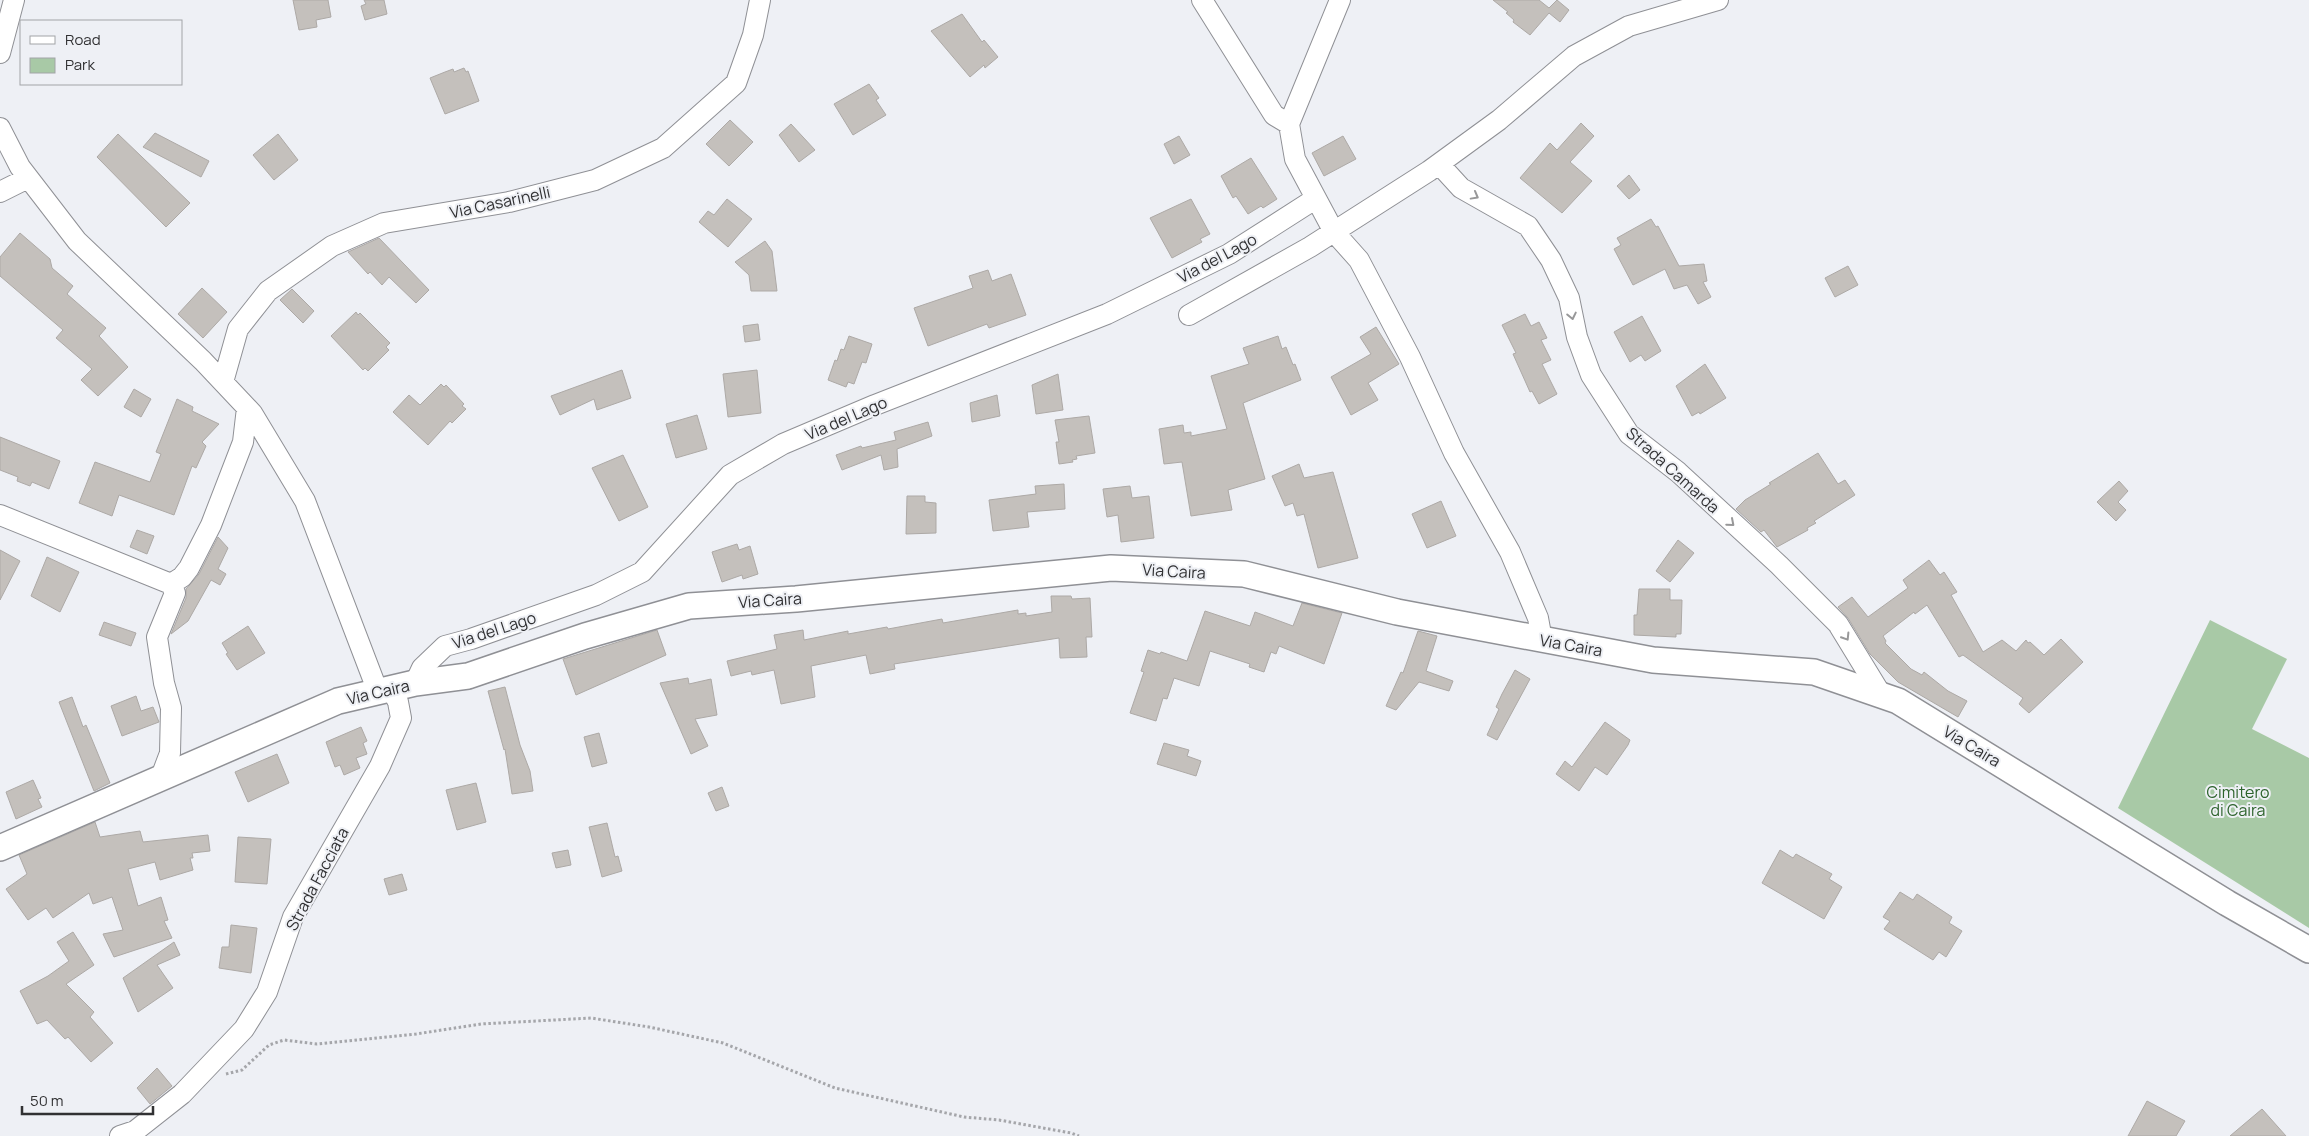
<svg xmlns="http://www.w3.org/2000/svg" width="2309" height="1136" viewBox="0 0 2309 1136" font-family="Manrope,sans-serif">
<rect width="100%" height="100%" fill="#eef0f5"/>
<path fill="#a8c9a6" d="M2210,620l77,39 -35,70 57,29v170l-191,-120z"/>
<path fill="#c4c0bc" stroke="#ada9a6" d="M293,0h35l3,17 -15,3 1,7 -18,3z
M364,0h20l3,14 -22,6 -4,-14 5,-2z
M1493,0h46l10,8 8,-8 12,10 -9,12 -11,-9 -19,22 -17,-13 1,-2 -8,-7 2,-1z
M962,14l20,28 2,-2 14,17 -13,11 -1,-3 -14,12 -39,-46z
M464,68l2,4 2,-1 11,30 -34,13 -15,-36 15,-6 8,-3 1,3z
M869,84l10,14 -3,2 10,15 -33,20 -19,-31z
M730,120l23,22 -24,24 -23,-22z
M1581,123l13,13 -24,26 22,19 -30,32 -42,-35 30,-35 7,7z
M791,124l24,26 -16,12 -20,-27z
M155,133l54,28 -8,16 -58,-30z
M118,134l72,69 -24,24 -69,-70z
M278,134l20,26 -24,20 -21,-25z
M1179,136l11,19 -16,9 -10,-20z
M1343,136l13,23 -32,17 -12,-23z
M1251,158l26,41 -14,9 -2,-2 -13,8 -12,-18 -3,2 -12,-22z
M1629,175l11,15 -11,9 -12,-13z
M727,199l25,20 -24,28 -29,-25 9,-11 6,4z
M1191,199l19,35 -10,5 2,3 -30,16 -22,-40z
M1651,219l5,8 2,-1 21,40 25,-2 3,17 -4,1 8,15 -13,7 -11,-19 -13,4 -9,-20 -32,16 -19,-36 7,-4 -4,-7z
M20,233l30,26 2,9 21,18 -6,8 39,34 -7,8 29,31 -30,29 -17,-16 11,-11 -36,-31 7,-8 -63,-54v-19z
M379,238l50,52 -13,13 -27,-26 -7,8 -12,-13 -2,2 -20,-22z
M765,241l7,10 5,40h-26l-2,-16 -14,-13z
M1848,266l10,19 -23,12 -10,-19z
M988,270l4,11 19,-7 15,41 -37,13 -2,-4 -59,22 -14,-38 59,-20 -4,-12z
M202,288l25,24 -24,26 -25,-24z
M292,289l22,22 -11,12 -23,-23z
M356,312l2,3 2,-2 30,30 -4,4 3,3 -21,21 -3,-3 -2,2 -32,-34z
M1525,314l6,12 8,-4 8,16 -6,2 10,20 -9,4 15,30 -18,10 -7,-13 -2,1 -17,-38 3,-1 -14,-28z
M1642,316l19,35 -16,10 -4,-6 -11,7 -16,-30z
M758,324l2,16 -15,2 -2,-16z
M1376,327l23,37 -31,19 10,17 -27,15 -20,-38 40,-23 -11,-17z
M849,336l23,8 -6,19 -4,-1 -8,22 -6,-2 -2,5 -18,-7 7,-20 2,1 4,-12 3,1z
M1278,336l4,13 4,-2 7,18 2,-1 6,16 -58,23 22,76 -37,11 4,20 -41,6 -9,-54 -18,2 -5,-35 24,-4 1,8 7,-1v4l36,-7 -16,-53 38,-12 -6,-16z
M1705,364l21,34 -26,16 -1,-2 -7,4 -16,-30z
M622,370l9,28 -34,12 -3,-11 -34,16 -9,-19z
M757,370l4,43 -33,4 -5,-43z
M1058,374l5,36 -27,4 -4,-29z
M441,384l3,3 2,-2 18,19 -2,2 4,3 -14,14 -2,-2 -22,24 -35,-33 16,-17 11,10z
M134,389l17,10 -10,18 -17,-10z
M997,395l3,21 -28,6 -2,-19z
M177,399l16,8 -1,4 27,13 -17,18 4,4 -10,22 -4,-2 -18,49 -55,-20 -7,21 -33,-13 16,-41 55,20 11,-28 -5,-2z
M697,415l10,34 -31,9 -10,-34z
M1089,416l6,37 -19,3 1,3 -5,1 1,2 -14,2 -3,-22h3l-4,-22z
M928,422l4,14 -35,13 1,18 -14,3 -3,-15 -39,15 -6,-15 25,-9 1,2 34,-8 -2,-8z
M0,437l60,24 -11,28 -17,-7 -2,4 -13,-5 1,-4 -18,-7z
M1818,453l20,31 7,-4 10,15 -41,26 2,2 -9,5 1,2 -31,17 -13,-17 -3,2 -25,-23 9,-9 26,-16 -2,-1z
M623,455l25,52 -29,14 -27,-53z
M1299,464l5,14 29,-6 25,86 -40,10 -14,-54 -7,2 -4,-13 -8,3 -13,-30z
M2119,481l9,10 -10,11 8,8 -10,11 -19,-19z
M1064,484l1,25 -38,3 2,15 -36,4 -4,-31 47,-6 -1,-8z
M1130,486l2,12 17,-2 5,42 -33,4 -3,-27 -11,2 -4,-28z
M907,496h18v6l11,1v30l-30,1z
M1441,501l15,35 -29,12 -15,-34z
M137,530l17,6 -7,18 -17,-7z
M218,537l10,11 -10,21 8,5 -6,11 -9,-5 -23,41 -17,13 15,-36v-9l13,-15z
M1678,540l16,13 -24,29 -14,-11z
M737,544l2,6 11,-4 8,28 -15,5 -1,-4 -20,7 -10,-30z
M0,550l20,11 -20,39z
M47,557l32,15 -19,40 -29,-16z
M1929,560l11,15 4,-3 13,20 -6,3 32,57 19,-12 14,11 10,-11 2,3 2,-1 14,13 17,-16 22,23 -54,51 -10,-9 4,-6 -60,-43 -4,2 -32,-52 -12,9 -1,-2 -31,24 3,5 -1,2 26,26 11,6 2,-3 24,19 19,10 -9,16 -60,-35 -28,-28 -22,-36 -10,-11 14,-10 16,20 40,-29 -5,-8z
M1639,589h31v11h12l-1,34h-5v3l-42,-2v-20h3z
M1051,596h20l1,3 18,-1 2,39h-6l1,20 -27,1 -1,-20 -165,26 1,5 -25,5 -4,-19 -55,11 4,31 -34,7 -7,-34 -22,5 -1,-4 -20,5 -4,-15 50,-12 -3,-14 29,-5 1,10 44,-9v3l39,-7 1,2 54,-10 1,4 75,-13v4l8,-1v3l26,-4z
M1302,603l40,10 -18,51 -45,-18 -3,8 -5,-2 -7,20 -15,-5 1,-3 -40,-13 -11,35 -25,-8 -7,21 -4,-1 -7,23 -26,-8 14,-41 -3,-1 7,-21 12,4 1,-2 26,9 18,-50 45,15 5,-14 38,14z
M104,622l32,11 -5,13 -32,-11z
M248,626l17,27 -28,17 -11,-16 2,-1 -6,-10z
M657,630l9,25 -90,40 -13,-36z
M1418,631l19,5 -11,35 27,10 -4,10 -30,-9 -23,28 -10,-4 15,-34 2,1z
M1515,670l15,9 -33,61 -10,-5 12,-26 -3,-2 6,-13z
M688,678l1,6 22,-5 6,36 -22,4 13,27 -17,8 -31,-71z
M505,687l15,58 10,26 3,20 -21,3 -7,-45 -1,1 -16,-59z
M136,696l5,15 12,-4 6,15 -37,14 -11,-30z
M72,697l11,30 3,-2 24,58 -16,8 -35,-89z
M1605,722l25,18 -2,5 -21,30 -12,-8 -16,24 -23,-17 9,-13 7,6z
M361,727l6,14 -4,2 4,11 -11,4 4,10 -16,7 -4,-10 -5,2 -9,-25z
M599,733l8,30 -15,4 -8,-30z
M1164,743l25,7 -2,6 14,5 -5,15 -39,-12z
M277,754l12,29 -41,19 -13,-30z
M33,780l8,18 -3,1 4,8 -26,12 -10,-27z
M476,783l10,39 -29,8 -11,-40z
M722,787l7,19 -13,5 -8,-18z
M95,822l5,15 40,-6 3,11 65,-7 2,16 -18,2 1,5h-3l3,12 -33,10 -5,-18 -27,7 10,37 23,-9 7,23 -4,1 8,17 -58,19 -11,-23 20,-4 -11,-33 -19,7 -4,-11 -36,25 -7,-10 -18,12 -22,-31 21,-15 -8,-19z
M607,823l8,34 3,-1 4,15 -20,6 -13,-50z
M238,837l33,2 -4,45 -32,-2z
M568,850l3,15 -15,3 -4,-15z
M1780,850l13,8 3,-4 36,20 -3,5 13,8 -18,32 -62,-36z
M402,874l5,16 -18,5 -5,-16z
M1900,892l13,8 4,-6 35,23 -3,6 13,8 -16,26 -7,-5 -6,8 -49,-31 6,-8 -7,-4z
M231,925l26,3 -6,45 -32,-5 3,-21h7z
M73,932l21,33 -28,19 28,28 -4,5 23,26 -22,19 -23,-25 -3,2 -18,-19 -10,4 -17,-33 28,-15 21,-15 -12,-19z
M174,942l6,13 -23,10 16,23 -35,24 -15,-34z
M157,1068l15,18 -22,18 -13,-16z
M2147,1101l38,20 -9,15h-48z
M2262,1109l24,27h-56z"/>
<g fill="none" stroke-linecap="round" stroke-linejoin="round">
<defs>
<path id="minor" d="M1202,0l72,115 15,9
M1340,0l-51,124 6,35 39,73 25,28 51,97 44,96 56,99 28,66 4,22
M0,53l14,-53
M0,128l20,39 57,74 126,120 49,52 53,88 73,191
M1439,164l22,24 67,38 23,34 18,38 8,39 14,38 38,59 49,38 101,93 59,59 44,72
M0,192l28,-14
M1189,315l121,-68 119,-76 70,-51 75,-64 55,-30 89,-26
M223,382l15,-53 30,-38 64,-45 52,-23 125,-21 86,-22 68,-32 73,-65 17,-48 7,-35
M0,515l171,69 4,9 -18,44 7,46 7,25 -1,45 -9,24
M171,584l11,-7 7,-9 22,-43 32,-83 4,-34
M415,683l7,-15 23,-22 26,-7 125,-44 46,-23 88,-97 53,-31 92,-39 232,-91 122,-60 86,-55
M120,1136l15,-5 47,-37 62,-65 23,-37 26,-75 87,-151 21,-48 -3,-16 -7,-14"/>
<path id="tertiary" d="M0,848l338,-147 77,-18 53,-7 117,-40 104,-30 107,-7 315,-31 133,6 153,38 256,48 161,12 84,29 329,202 82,47"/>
</defs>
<use href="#minor" stroke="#8f9095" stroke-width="22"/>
<use href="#tertiary" stroke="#8f9095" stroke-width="28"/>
<path stroke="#a5a6aa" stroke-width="3" stroke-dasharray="2.5 2.5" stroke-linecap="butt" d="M226,1074l16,-4 27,-25 15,-5 33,4 99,-10 65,-10 110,-6 58,9 74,16 112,45 129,29 35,3 72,13 8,3"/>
<use href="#minor" stroke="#fff" stroke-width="20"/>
<use href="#tertiary" stroke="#fff" stroke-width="25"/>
</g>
<defs><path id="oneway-chevron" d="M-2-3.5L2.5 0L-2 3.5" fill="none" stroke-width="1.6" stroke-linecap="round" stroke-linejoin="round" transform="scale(1.25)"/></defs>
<g stroke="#989899">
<use href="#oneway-chevron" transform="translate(1475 196) rotate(29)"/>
<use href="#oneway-chevron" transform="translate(1572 316) rotate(78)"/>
<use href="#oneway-chevron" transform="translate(1731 523) rotate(41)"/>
<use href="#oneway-chevron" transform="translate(1846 637) rotate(58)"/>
</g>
<g text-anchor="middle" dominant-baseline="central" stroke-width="4" stroke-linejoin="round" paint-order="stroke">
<g font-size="16" fill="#313133" stroke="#eef0f5">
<text transform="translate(500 202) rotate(-12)">Via Casarinelli</text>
<text transform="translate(1217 258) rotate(-28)">Via del Lago</text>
<text transform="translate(846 418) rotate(-23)">Via del Lago</text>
<text transform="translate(1673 470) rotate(42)">Strada Camarda</text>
<text transform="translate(1174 571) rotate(3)">Via Caira</text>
<text transform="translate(770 600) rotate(-4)">Via Caira</text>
<text transform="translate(494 630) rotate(-18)">Via del Lago</text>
<text transform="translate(1571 645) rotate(10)">Via Caira</text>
<text transform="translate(378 692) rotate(-13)">Via Caira</text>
<text transform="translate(1972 746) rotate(31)">Via Caira</text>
<text transform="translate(317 879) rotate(-62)">Strada Facciata</text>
</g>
<g font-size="16" fill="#2d632c" stroke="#eef0f5">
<text x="2238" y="792">Cimitero<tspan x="2238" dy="18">di Caira</tspan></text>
</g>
</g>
<rect x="20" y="20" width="162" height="65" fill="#eef0f5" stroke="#a2a4a7"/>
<rect x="30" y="36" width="25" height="8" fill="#ffffff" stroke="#a2a4a7"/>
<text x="65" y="45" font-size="15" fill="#313133">Road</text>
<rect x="30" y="58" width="25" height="15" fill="#a8c9a6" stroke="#a2a4a7"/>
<text x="65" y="70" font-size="15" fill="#313133">Park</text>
<path d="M22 1106v8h131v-8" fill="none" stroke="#313133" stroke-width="2.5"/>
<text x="30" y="1106" font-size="15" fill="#313133" stroke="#eef0f5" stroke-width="4" paint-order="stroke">50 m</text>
</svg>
